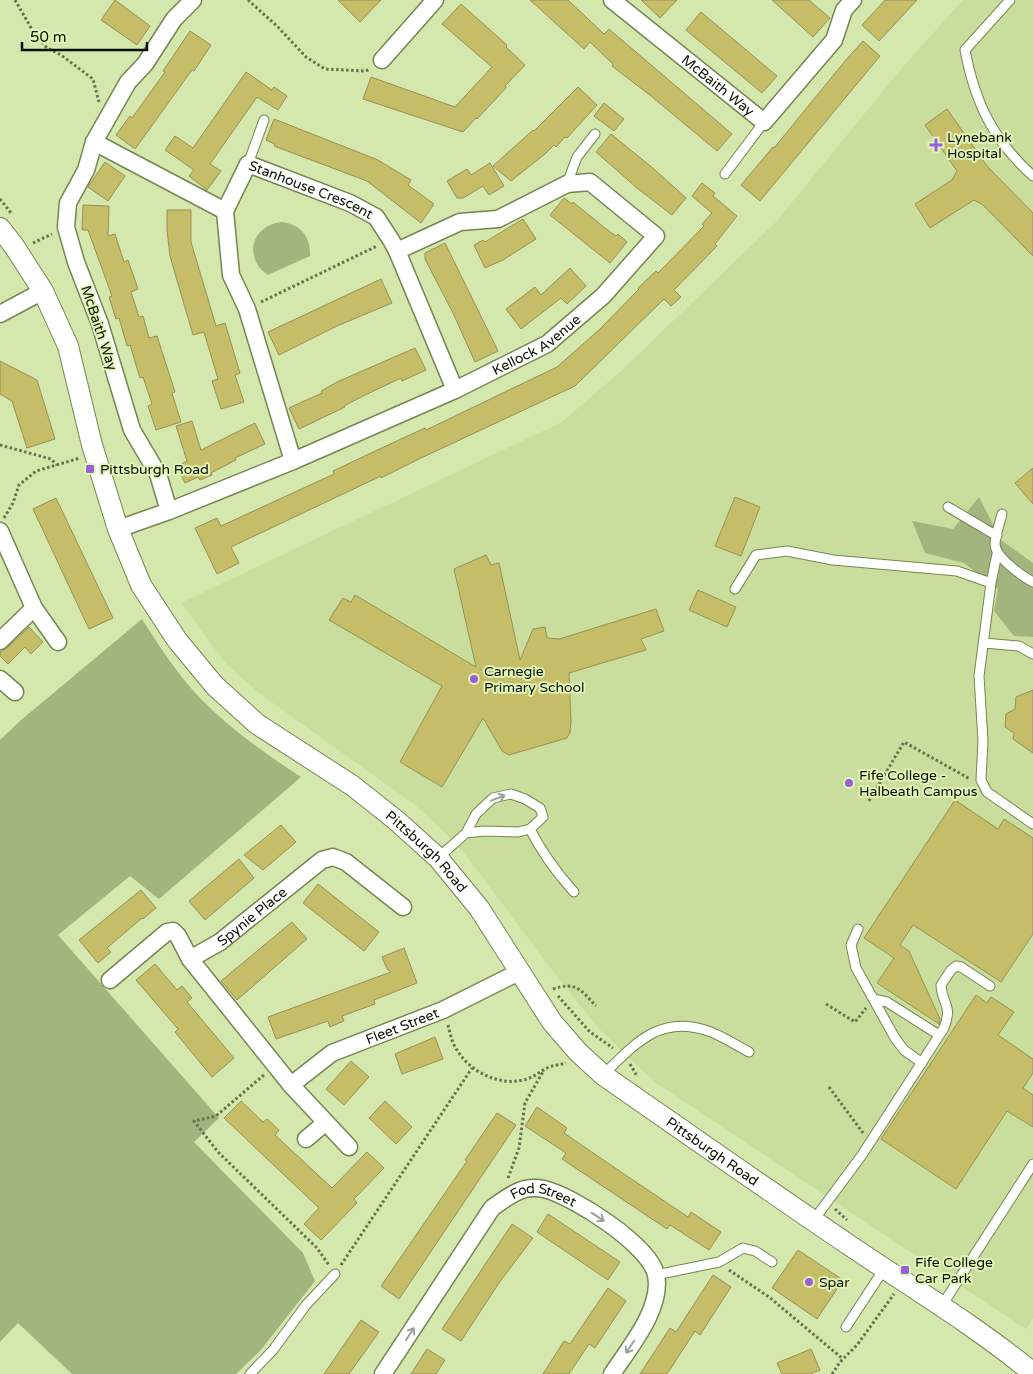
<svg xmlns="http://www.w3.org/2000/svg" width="1033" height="1374" viewBox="0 0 1033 1374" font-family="'Varela Round',sans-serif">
<rect width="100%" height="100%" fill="#d4e7ad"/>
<path fill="#c9de9c" d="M963,0h70v1318l-7,11 -370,-246 -56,-53 -42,-52 -93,-124 -24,-25 -27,-25 -155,-111 -33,-29 -45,-61 381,-181 59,-51 155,-149 125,-153z"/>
<path fill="#a3b57e" d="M281,222c20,2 30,15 29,34l-42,19c-25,-17 -17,-49 13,-53z
M979,497l22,43 32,23v74l-19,-1 -20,-25 4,-22 -34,-26 -39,-10 -13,-32 41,8z
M142,619c17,27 36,56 59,80 29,30 65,55 100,78l-142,122 -29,-23 -72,59 161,183 -25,24 109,111 12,28 -55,70 -24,23h-164l-54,-51 -18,19v-602l20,-19z"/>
<path fill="#c6bd68" stroke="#979156" d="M115,0l35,26 -13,19 -36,-25z
M338,0h43l-21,22z
M530,0h38l36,34 5,-5 123,105 -15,17 -66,-55 -39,-30 1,-2 -23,-22 -6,7z
M641,0h36l-17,18z
M772,0h37l21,18 -17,19z
M885,0h32l-38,41 -17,-16z
M461,4l46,41 -1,2 19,18 -20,21 1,2 -29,31 -1,-1 -13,14 -100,-33 8,-22 84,30 37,-40 -50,-43z
M701,12l76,64 -15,17 -76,-63z
M190,31l21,14 -17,26 -2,-1 -57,79 -19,-14 14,-19 2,2 33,-46 -2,-1z
M863,41l17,15 -120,145 -19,-16 32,-38 1,1 71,-87z
M246,72l26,18 2,-3 13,9 -9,14 -21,-13 -47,67 11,7 -14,19 -18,-14 5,-6 -29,-20 10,-14 18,12z
M578,87l19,18 -30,33 -2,-1 -9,10 -2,-2 -9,9 -34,27 -18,-15 40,-36 1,1z
M604,103l20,16 -10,12 -20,-15z
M947,109l40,57 46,47v43l-50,-51 -9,-5 -44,28 -15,-24 37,-24 5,-9 -32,-46z
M274,119l104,41 33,20 -3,5 26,19 -13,19 -54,-42 -93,-35 1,-2 -9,-4z
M611,134l43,35 32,29 -14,17 -35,-27 -41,-36z
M105,162l20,14 -17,25 -20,-14z
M490,163l14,23 -15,9 -6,-9 -20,12h-6l-10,-17 20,-12 4,6z
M702,183l13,10 -2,3 24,20 -22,28 2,2 -43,44 7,7 -10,9 -7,-7 -89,87 -156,73 -38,19v-2l-150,71 8,16 -22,11 -22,-46 22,-10 4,8 113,-52 -1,-3 55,-26 37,-17 1,2 131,-63 43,-38 39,-40 -1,-1 18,-17 2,2 46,-47 -2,-2 10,-11 -20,-17z
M564,198l8,6 1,-2 32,26 11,8 2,-2 9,8 -17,21 -60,-48z
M83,205l26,1 -1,30 7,-2 9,28 4,-2 10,29 -7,3 8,25 4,-1 6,22 8,-2 18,56 -3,1 9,29 -25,8 -8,-24 4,-2 -9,-27 -3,1 -10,-33 -3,1 -8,-28 -3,1 -7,-22 3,-1 -24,-66h-6z
M167,210h24v32l25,84 9,-3 15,50 -5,2 9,27 -23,7 -9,-28 6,-2 -14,-47 -11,3 -23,-79 -3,-26z
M523,219l13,20 -33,21 -18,8 -11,-23 9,-5 2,2z
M445,243l53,108 -23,11 -22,-49 -28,-54v-6z
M570,268l16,18 -19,18 -6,-6 -40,31 -15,-20 29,-22 6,8z
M381,279l11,24 -55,23 -58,29 -11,-23z
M415,348l11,22 -24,11 -1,-3 -38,18 -19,10 1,1 -46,22 -10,-21 33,-15 -1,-2 16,-9z
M0,361l37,19 18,59 -28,9 -15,-47 -12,-7z
M192,421l9,29 54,-27 10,21 -30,14 1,2 -25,13 1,2 -12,5 -2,-3 -13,6 -8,-17 10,-5 -11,-35z
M1033,468v36l-18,-21z
M735,497l25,10 -19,49 -26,-10z
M56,498l57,120 -24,11 -56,-120z
M486,555l5,10 8,-2 21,97 13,-31 12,-2 2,11 12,1 97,-30 8,22 -23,8 5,11 -77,23 2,49 -1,10 -3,6 -58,17 -7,-4 -19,-33 -41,69 -42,-25 42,-76 -113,-66 14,-22 8,4 4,-7 121,72 -22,-98z
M698,590l38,17 -9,20 -38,-17z
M29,627l14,15 -12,12 -6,-7 -17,17 -8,-8v-4l7,-4z
M1033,690v63l-20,-14 1,-6 -9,-6 1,-13 9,-5 1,-12z
M955,800l43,29 6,-10 29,19v96l-32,48 -88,-57 -13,20 9,6 31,68 -1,5 -62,-41 17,-25 -30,-20z
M281,825l15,17 -33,28 -19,-15z
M239,859l15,19 -49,42 -16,-19z
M318,884l61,48 -15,19 -61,-48z
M141,890l15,18 -13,11 -1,-1 -35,30 4,4 -13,11 -19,-23z
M292,922l15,17 -70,61 -16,-19z
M404,948l13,35 -43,17 1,4 -33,12 2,5 -14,6 -2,-6 -52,18 -8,-22 123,-45 -4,-3 -5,-12z
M155,964l22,26 5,-4 10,12 -5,4 47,56 -22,19 -37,-45 3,-3 -42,-49z
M976,995l11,8 4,-6 23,15 -16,23 35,24v14l-10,15 10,7v32l-26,-16 -51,78 -75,-50z
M435,1037l8,22 -41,15 -7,-20z
M351,1061l18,16 -25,28 -18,-16z
M241,1101l22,21 4,-3 12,11 -4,5 57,53 35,-36 17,16 -30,31 3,4 -36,37 -17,-16 15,-16 -95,-90z
M385,1101l27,26 -16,17 -27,-26z
M537,1107l30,21 -3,5 57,39 67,45 3,-5 30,20 -12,18 -39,-25 -3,4 -105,-70 4,-6 -41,-27z
M497,1113l19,12 -117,174 -18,-13 86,-125 -2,-1z
M548,1214l72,48 -12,18 -71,-48z
M512,1224l21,14 -34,45 -38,58 -19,-12z
M798,1250l45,30 -26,39 -45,-31z
M713,1275l18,12 -31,48 -5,-4 -28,43h-27l30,-46 6,4z
M608,1288l18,13 -31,47 -6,-4 -20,30h-26l21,-33 6,3z
M361,1320l18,12 -30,42h-25z
M427,1349l18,11 -9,14h-25z
M811,1349l9,21 -10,4h-28l-5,-11z"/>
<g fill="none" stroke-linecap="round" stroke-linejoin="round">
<defs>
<path id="service" d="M1010,0l-45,50c10,53 28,90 68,126
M248,164l16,-44
M725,174l39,-52
M567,184l10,-27 18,-23
M948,507l49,29
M1002,514c-2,9 -7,21 -7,30 0,13 27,32 38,38
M997,554l-6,29 -12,93 4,65 -2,39 6,12 46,32
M735,589l21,-34 31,-4 46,9 124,11 34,12
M984,643l35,3 14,8
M530,829c12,24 26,43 44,63
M438,858l28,-25 10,-19 17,-16 18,-4 14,5 15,9 3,9 -13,12 -12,3 -34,-1 -18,2
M858,929l-7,16 5,23 39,70 9,12 18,13
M873,999l14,3 52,33
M603,1075c30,-29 55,-60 102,-45 15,4 30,15 44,22
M813,1221l49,-66 82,-127c9,-24 -2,-23 -3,-43l10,-15 5,-4 5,1 29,19
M656,1275l63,-13 24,-14 12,3 17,11
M941,1307l92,-143
M846,1327l38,-58
M250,1374l23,-24 33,-45 29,-31"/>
<g id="minor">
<path id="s1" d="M612,0l152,122 70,-82 10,-30 9,-10"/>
<path d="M382,60l53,-60"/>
<path d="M94,142l131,69"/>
<path d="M0,314l43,-23"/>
<path id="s2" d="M293,461l-46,-152 -16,-34 -6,-64 23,-47 102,39 26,14 15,23 6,11 58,139"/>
<path d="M169,511l-11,-37 -26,-44 -32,-106 -24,-62 -10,-35 2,-24 18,-33 8,-28 34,-60 17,-18 29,-45 19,-19"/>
<path id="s3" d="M118,529l51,-18 124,-50 162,-71 92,-46 56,-48 53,-60 -66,-54 -23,2 -69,35 -38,3 -63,29"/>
<path d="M0,531l34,77 24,34"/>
<path d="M0,641l34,-33"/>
<path d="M0,679l15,13"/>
<path d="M190,959l101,126"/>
<path id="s4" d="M110,980l57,-48 6,-1 5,5 12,23 30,-17 102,-82 11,-3 13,5 57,45"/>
<path d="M306,1139l19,-16"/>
<path id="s5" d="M349,1147l-58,-62 41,-32 111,-43 76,-38"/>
<path id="s6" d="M383,1374l109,-166c10,-7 21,-16 33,-19 5,-1 14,-1 19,0 29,7 106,56 112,86 7,33 -27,73 -44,99"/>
</g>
<g id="tertiary">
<path id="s7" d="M0,228l14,18 29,45 25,55 24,99 26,84 23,56 36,55 38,46 42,38 96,62 44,35 41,37 41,50 73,114 26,30 25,23c82,57 163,114 246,170 62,42 127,81 184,128"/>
</g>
</defs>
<use href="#service" stroke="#758650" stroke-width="11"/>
<use href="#minor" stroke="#758650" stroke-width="19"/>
<use href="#tertiary" stroke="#758650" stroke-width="22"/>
<path stroke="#66724f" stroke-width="3" stroke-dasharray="2.5 2.5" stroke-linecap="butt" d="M15,0l19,33 13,15 14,7 32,24 6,23
M248,0l29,26 29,31 19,12 41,2 4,-2
M0,199l11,14
M33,243l19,-9
M261,302l116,-56
M0,445l51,14 6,6
M4,518l9,-15 6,-18 17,-14 44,-13
M869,801l35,-59 66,37
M553,989c23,-8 28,1 43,17
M558,996l32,36 23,16
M826,1004l29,18 11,-14
M448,1025c2,8 4,18 9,25 13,22 42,36 66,30 10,-2 16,-8 24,-12 6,-3 13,-3 19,-5
M630,1064l7,12
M264,1075l-48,41 -22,5 24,31 99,96 12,17
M829,1087l34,46
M508,1178l11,-30 6,-45 19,-33
M835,1209l12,11
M341,1265l131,-197
M729,1270l40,27 74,62
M832,1374l8,-12 17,-17 37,-51"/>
<use href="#service" stroke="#fff" stroke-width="9"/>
<use href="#minor" stroke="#fff" stroke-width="16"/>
<use href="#tertiary" stroke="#fff" stroke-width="20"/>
</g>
<defs><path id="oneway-shaft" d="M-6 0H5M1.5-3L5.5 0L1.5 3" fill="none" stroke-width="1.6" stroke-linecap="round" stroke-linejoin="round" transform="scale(1.25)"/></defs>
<g stroke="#9d9f99">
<use href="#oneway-shaft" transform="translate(498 798) rotate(-21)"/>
<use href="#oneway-shaft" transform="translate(598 1217) rotate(33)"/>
<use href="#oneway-shaft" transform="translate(410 1334) rotate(-57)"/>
<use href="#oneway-shaft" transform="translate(630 1347) rotate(123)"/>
</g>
<g fill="#975ed6" stroke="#e1f5b9" stroke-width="2">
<path d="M933.5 137.5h5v5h5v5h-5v5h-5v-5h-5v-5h5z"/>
<rect x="85" y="464" width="10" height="10" rx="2.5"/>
<circle cx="474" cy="679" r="5"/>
<circle cx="849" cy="783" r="5"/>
<rect x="900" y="1265" width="10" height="10" rx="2.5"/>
<circle cx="809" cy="1282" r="5"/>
</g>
<g text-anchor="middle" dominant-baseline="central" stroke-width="4" stroke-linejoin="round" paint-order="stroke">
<g font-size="14" fill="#0a1000" stroke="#e1f5b9">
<text stroke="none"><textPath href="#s1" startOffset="136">McBaith Way</textPath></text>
<text stroke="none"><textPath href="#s2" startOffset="381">Stanhouse Crescent</textPath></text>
<text transform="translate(99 328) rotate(72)">McBaith Way</text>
<text stroke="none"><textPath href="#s3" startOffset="458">Kellock Avenue</textPath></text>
<text stroke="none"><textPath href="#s7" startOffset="782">Pittsburgh Road</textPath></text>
<text stroke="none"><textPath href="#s4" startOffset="189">Spynie Place</textPath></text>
<text stroke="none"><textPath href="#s5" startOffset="212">Fleet Street</textPath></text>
<text stroke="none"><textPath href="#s7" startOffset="1202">Pittsburgh Road</textPath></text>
<text stroke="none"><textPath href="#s6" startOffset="256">Fod Street</textPath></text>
</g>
<g font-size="14" fill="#0a1000" stroke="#e1f5b9" text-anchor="start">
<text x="947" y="137">Lynebank<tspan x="947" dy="16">Hospital</tspan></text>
<text x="100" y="469">Pittsburgh Road</text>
<text x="484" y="671">Carnegie<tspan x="484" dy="16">Primary School</tspan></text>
<text x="859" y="775">Fife College -<tspan x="859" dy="16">Halbeath Campus</tspan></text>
<text x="915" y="1262">Fife College<tspan x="915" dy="16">Car Park</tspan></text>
<text x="819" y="1282">Spar</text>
</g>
</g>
<path d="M22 42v8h125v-8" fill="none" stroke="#0a1000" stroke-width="2.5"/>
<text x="30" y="42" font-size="15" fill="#0a1000" stroke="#e1f5b9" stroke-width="4" paint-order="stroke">50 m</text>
</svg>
